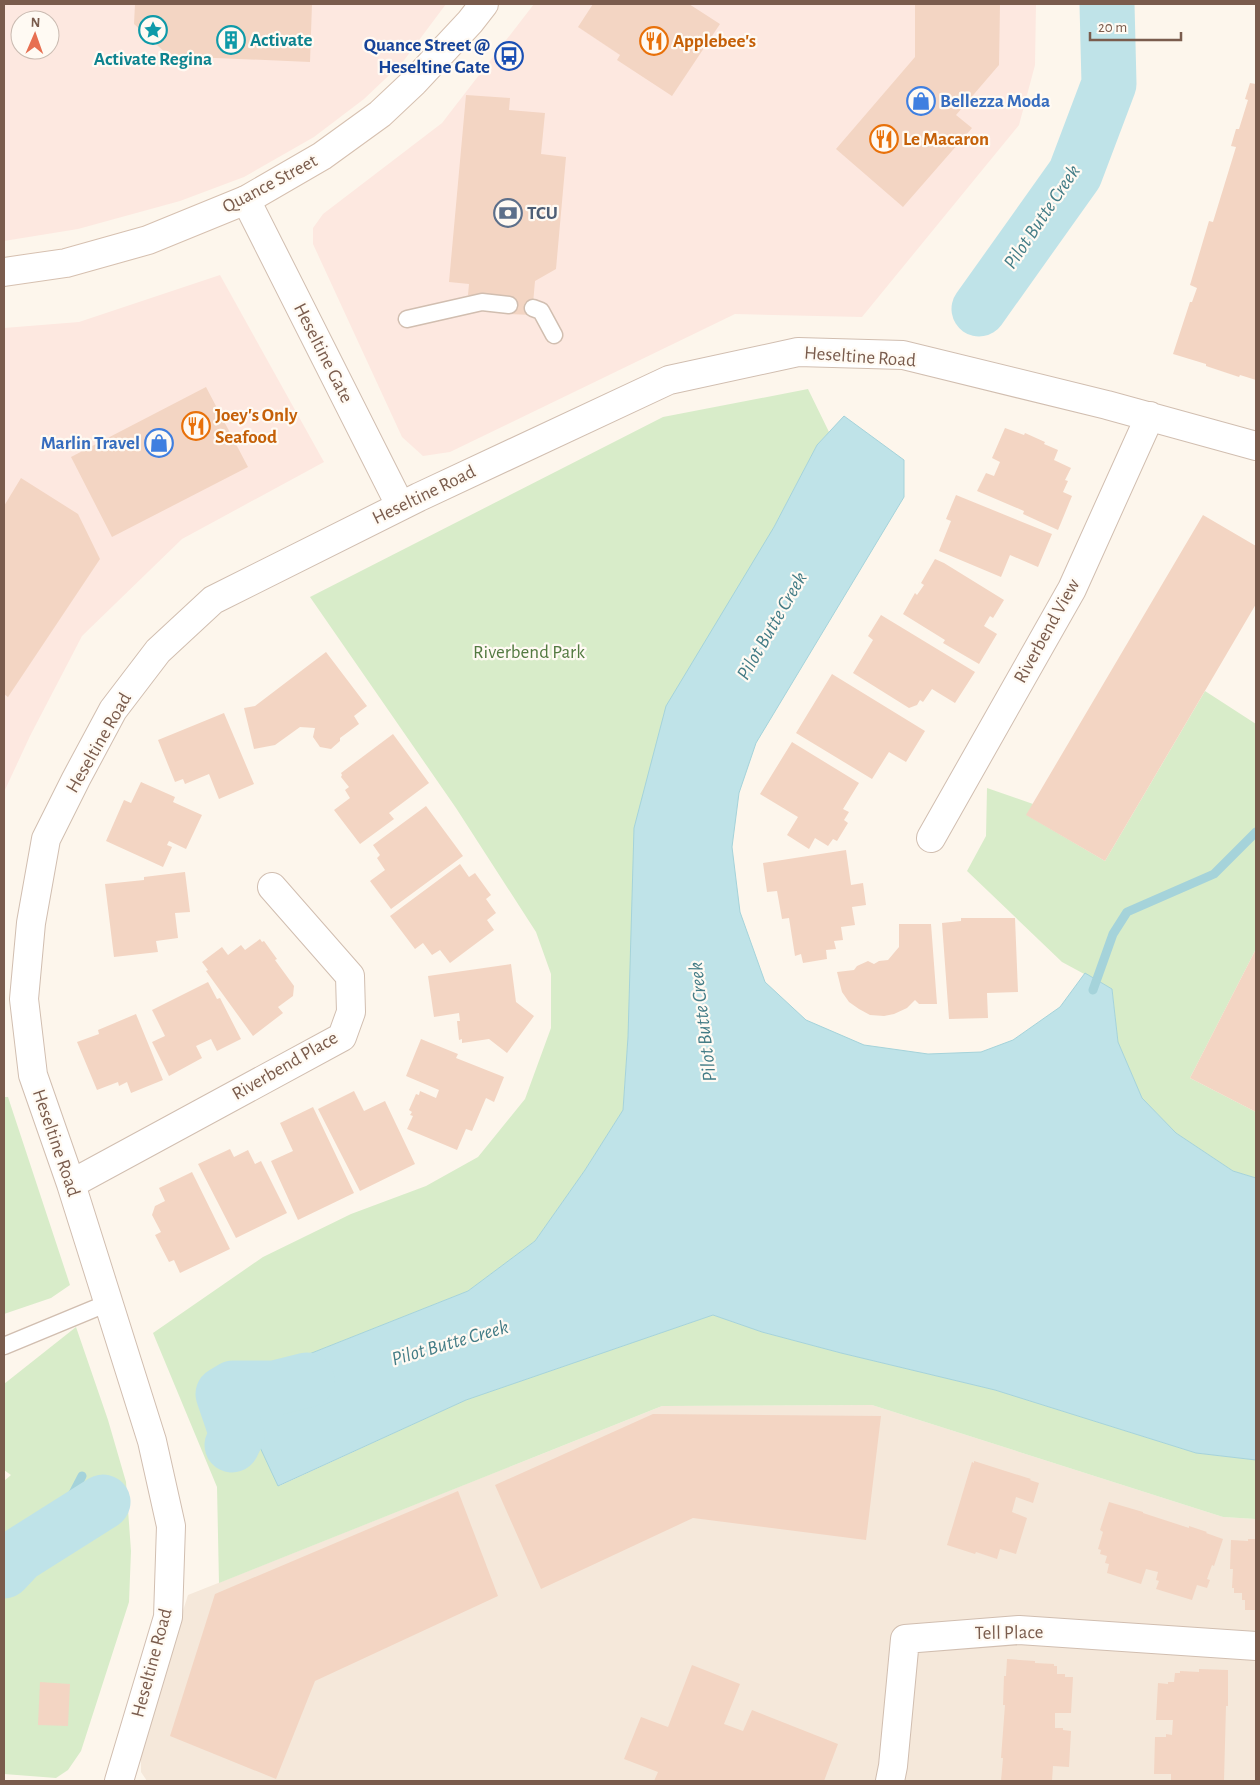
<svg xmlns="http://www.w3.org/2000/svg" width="1260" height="1785" viewBox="0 0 1260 1785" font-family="'Alegreya Sans',sans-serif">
<rect width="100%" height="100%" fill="#fdf6ec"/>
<path fill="#f5e8da" d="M872,1405l351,112 33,2v262h-1109l-6,-9v-18l7,-33 40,-126 474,-189z"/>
<path fill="#fde8e0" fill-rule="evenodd" d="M4,4h442l-44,59 -38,36 -50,38 -70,40 -64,24 -102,28 -74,12zM20,20h30v30h-30z
M534,4h502l-1,61 -16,60 -157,192 -127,-3 -285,138 -27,4 -21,-19 -89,-193v-16l10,-14 119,-91z
M220,275l104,187 -142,77 -100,97 -52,100 -26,56v-464l75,-6z"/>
<path fill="#d8ecc9" d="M808,389l21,43 -12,13 -43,82 -146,510 -5,73 -38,60 -50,71 -67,50 -237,94 48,101 187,-86 247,-85 49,17 79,21 154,37 201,63 60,7v59l-33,-2 -351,-112 -210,1 -443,177 -2,-96 -64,-154 110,-76 88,-43 75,-28 52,-29 47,-58 26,-71v-54l-15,-42 -80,-124 -146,-211 353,-180z
M1205,691l51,33v225l-66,129 66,34v66l-23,-7 -57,-38 -34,-35 -24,-56 -6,-53 -50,-27 -95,-91 19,-35 1,-48 46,16 -6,11 78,46z
M4,1097h4l62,188 -19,13 -47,16z
M76,1327l32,93 18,62 5,69 -2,51 -48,149 -13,19 -12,8 -52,-4v-293l7,-6 -7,-5v-86z"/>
<path fill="#bfe3e8" stroke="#a5d3da" d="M844,416l60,44v37l-148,246 -17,50 -7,54 8,65 25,70 41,38 58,25 64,9 53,-2 32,-12 47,-33 25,-34 27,16 6,53 24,56 34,35 57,38 23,7v282l-60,-7 -201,-63 -154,-37 -79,-21 -49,-17 -247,85 -188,86 -47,-101 237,-94 67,-50 50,-71 38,-60 5,-73 6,-209 32,-122 108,-179 43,-82z"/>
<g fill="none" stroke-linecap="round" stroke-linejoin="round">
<path stroke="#a5d3da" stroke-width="9" d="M1093,990l20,-56 14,-22 87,-38 42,-42
M52,1534l30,-58"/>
<path stroke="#bfe3e8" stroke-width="55" d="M979,309l96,-135 34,-90 -2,-80
M232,1445l5,-10 -14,-41 10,-6h42l32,-8
M4,1571l15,-16 84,-53"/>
</g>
<path fill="#f3d5c3" d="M135,4h177l-2,58 -141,-6 -35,-32z
M593,4h96l31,20 -48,72 -55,-36 3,-5 -42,-28z
M915,4h85l-1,61 -43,50 16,13 -69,79 -67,-58 79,-92z
M1250,83l6,1v296l-16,-5 -1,2 -33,-11v-2l-33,-10 17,-52h2l5,-14 -7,-3 19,-64 4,1 23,-75 -5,-1 5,-17h3l9,-29 -3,-1z
M466,95l44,3 -1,12 36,3 -4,41 25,3 -10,112 -21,12 -3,34 -24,-1 1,-16 -41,-3 1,-11 -20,-2z
M206,387l42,80 -136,70 -41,-80z
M1005,428l19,7 1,-2 20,9 -1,2 14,6 -4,10 17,8 -6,12 3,1 -5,11 9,4 -14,34 -35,-16 1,-3 -47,-20 9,-18 8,3 6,-14 -8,-4z
M21,478l57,36 22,45 -92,138 -4,-3v-188z
M956,495l96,39 -14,33 -28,-12 -9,22 -62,-26 12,-30 -5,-2z
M1203,515l53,31v58l-151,257 -79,-46z
M935,559l9,4 60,37 -11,18 -3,-2 -6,10 13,8 -18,30 -36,-21 2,-3 -42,-26 12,-21 2,2 7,-10 -3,-2z
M881,615l94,57 -20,31 -23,-14 -9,13 -3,-2 -3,5 -8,3 -56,-35 20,-33 -5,-4z
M326,652l41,54 -13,10 5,8 -19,14v3l-9,8 -11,-2 -7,-10 2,-9 -15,-1 -25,18 -21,4 -10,-41 11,-2z
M832,674l93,57 -19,31 -17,-10 -17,27 -76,-46z
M224,713l30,71 -35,15 -10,-25 -24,10 -2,-5 -8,3 -17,-42z
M393,734l36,49 -40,30 5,6 -34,25 -26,-34 16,-12 -5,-8 4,-3 -8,-10 1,-2 -1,-2z
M792,742l67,41 -16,26 6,3 -5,8 4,3 -11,18 -4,-2 -5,7 -13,-8 -6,11 -22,-14 11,-18 -38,-23z
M141,782l34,15 -2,5 29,13 -16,34 -17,-8 -2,4 5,2 -9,20 -57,-26 18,-41 7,3z
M426,806l37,50 -72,53 -21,-28 15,-11 -8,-12 3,-3 -7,-10z
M846,850l5,35 12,-2 3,22 -14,2 3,18 -14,2 2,13 -9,1 2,8 -10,1 1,9 -24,4 -2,-9 -6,2 -6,-38 -7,1 -5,-28 -10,1 -4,-29z
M460,864l9,13 6,-4 16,22 -5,4 10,14 -9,7 7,10 -44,33 -10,-13 -8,5 -9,-12 -8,6 -25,-33z
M185,872l5,40 -15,1 3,25 -22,3 2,11 -44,5 -9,-73 39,-4v-3z
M961,918h54l3,74 -31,1 1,25 -39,1 -7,-96 19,-2z
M899,924h32l6,80h-18l-4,-4 -8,8 -13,6 -10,2 -14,-1 -11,-6 -10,-7 -7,-10 -5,-20 17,-2 3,-4 11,-5 6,3 5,-3 9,-1 11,-13z
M260,939l2,3 2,-1 13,18 -2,1 19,26 -1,10 -15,11 5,6 -30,23 -47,-65 2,-1 -6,-8 20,-15 6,8 13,-10 4,5z
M1256,949v163l-66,-34z
M511,964l5,38 18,14 -27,37 -18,-14 -27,4v-4l-3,1 -2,-19h3l-1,-8 -25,4 -6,-41z
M208,982l9,17 3,-1 21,41 -24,12 -6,-12 -15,7 6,12 -33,18 -17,-34 13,-6 -13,-26z
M136,1014l27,66 -32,13 -4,-11 -8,4 -1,-4 -21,8 -20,-48 22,-8 -1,-4z
M421,1039l37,15 -2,4 48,19 -10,25 -8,-4 -14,33 -6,-2 -9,21 -50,-21 6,-13 -3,-1 2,-3 -3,-2 7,-16 3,1 1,-4 16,7 3,-8 -33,-14z
M354,1091l10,20 21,-10 30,63 -55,27 -42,-82z
M313,1107l41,86 -56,27 -27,-59 22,-10 -13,-28z
M230,1149l4,8 14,-7 7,14 6,-3 26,52 -51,25 -38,-74z
M192,1172l38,77 -50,24 -6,-13 -5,2 -14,-27 6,-3 -9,-17 3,-9 10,-5 -6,-13z
M653,1414l228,2 -15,124 -173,-22 -152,71 -46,-104z
M974,1461l57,18 -1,1 9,3 -6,20 -17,-6 -4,15 15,6 -11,36 -16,-5 -3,10 -21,-7 -1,2 -28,-9 25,-83 2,1z
M458,1491l40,105 -183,85 -39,98 -106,-43 45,-142z
M1109,1502l34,10v1l46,15v-2l18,6 -1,1 17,6 -9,27 -2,-1 -5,14 3,1 -3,8 -10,-3 -5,15 -36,-11 3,-8 -3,-1 2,-8 -12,-3 -5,15 -34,-11 2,-9 -4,-1 2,-7 -7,-2 1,-4 -3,-1 5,-17 -3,-2z
M1248,1539h8v71h-11v-10h-3v-7h-8v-5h-2l1,-19h-3l1,-29 17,1z
M1007,1659l28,2v2l19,1v2h3v8h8v3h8l-2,36h-16v15h8v2l8,1 -2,36 -16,-1 -1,15h-51l2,-23h-2l4,-53h-2l1,-29h2z
M692,1665l48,19 -16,40 19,7 9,-21 86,34 -14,37h-170l4,-9 -34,-13 17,-42 27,10z
M1199,1669l29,1v36h-2l-2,75h-53v-7h-17l1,-37h11v-3l6,1 1,-15h-17l2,-37 10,1v-2h6l1,-9h5v-2l19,1z
M40,1682l30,2 -2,42 -30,-1z"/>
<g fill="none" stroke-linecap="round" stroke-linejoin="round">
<defs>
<path id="lane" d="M533,308l8,3 13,24
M407,319l75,-17 27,3
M4,1346l104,-43"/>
<path id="street" d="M246,200l154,305
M931,838l141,-249 78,-173
M71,1184l271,-147 9,-25 -1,-36 -78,-89
M119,1781l49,-164 3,-91 -19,-85 -81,-257 -38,-109 -9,-76 7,-76 15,-84 30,-60 37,-69 45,-59 55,-51 206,-103 250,-117 129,-28 105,3 204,50 149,41
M890,1781l3,-15 12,-127 114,-9 237,16"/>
<path id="secondary" d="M4,272l62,-9 82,-23 98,-40 76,-44 58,-42 34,-32 56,-60 14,-18"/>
</defs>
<use href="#lane" stroke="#d1beb0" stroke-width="19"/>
<use href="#street" stroke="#d1beb0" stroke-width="30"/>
<use href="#secondary" stroke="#d6c0b0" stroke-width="30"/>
<use href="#lane" stroke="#fff" stroke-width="16"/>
<use href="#street" stroke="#fff" stroke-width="28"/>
<use href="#secondary" stroke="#fff" stroke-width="28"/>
</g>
<defs>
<symbol id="sight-ring" viewBox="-11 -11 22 22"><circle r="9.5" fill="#fffaf3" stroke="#0f9aa8" stroke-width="1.5"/><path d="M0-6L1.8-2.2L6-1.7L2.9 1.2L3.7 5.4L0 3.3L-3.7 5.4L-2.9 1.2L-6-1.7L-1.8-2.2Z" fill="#0f9aa8"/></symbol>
<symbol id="building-ring" viewBox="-11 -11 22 22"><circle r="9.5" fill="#fffaf3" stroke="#0f9aa8" stroke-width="1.5"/><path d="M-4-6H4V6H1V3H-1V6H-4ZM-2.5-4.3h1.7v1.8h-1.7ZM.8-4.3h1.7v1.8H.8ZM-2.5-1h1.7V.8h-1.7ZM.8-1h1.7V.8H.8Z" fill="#0f9aa8"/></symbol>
<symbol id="restaurant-ring" viewBox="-11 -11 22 22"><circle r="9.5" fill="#fffaf3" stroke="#e8710a" stroke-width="1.5"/><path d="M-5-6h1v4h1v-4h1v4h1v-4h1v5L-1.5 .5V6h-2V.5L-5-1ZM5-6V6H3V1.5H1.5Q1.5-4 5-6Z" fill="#e8710a"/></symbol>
<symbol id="bus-ring" viewBox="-11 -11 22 22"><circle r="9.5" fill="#fffaf3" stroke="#1a4fb4" stroke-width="1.5"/><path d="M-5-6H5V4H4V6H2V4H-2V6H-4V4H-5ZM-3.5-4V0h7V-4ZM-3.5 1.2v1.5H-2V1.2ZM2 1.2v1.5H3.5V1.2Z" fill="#1a4fb4"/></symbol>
<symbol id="shop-ring" viewBox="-11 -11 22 22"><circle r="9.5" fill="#fffaf3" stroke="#3f7fe0" stroke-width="1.5"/><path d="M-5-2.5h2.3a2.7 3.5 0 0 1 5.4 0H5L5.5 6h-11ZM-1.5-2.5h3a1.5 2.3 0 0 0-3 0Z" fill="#3f7fe0"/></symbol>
<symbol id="bank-ring" viewBox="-11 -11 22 22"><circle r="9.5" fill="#fffaf3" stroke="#5c6f8a" stroke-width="1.5"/><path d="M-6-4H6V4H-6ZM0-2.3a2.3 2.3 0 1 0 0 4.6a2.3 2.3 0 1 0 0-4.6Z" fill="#5c6f8a"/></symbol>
</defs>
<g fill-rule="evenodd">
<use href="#sight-ring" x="137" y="14" width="32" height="32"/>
<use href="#building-ring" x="215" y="24" width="32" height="32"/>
<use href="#restaurant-ring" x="638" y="25" width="32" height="32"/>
<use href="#bus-ring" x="493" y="40" width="32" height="32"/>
<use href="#shop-ring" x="905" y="85" width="32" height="32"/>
<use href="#restaurant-ring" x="868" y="123" width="32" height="32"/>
<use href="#bank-ring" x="492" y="197" width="32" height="32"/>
<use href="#restaurant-ring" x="180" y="410" width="32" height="32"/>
<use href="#shop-ring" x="143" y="427" width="32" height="32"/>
</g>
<g text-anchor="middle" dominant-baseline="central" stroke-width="4.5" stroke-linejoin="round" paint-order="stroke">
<g font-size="19" font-weight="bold" fill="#0d838f" stroke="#fffaf3" text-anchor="start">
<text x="250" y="40">Activate</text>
<text x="153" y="59" text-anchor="middle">Activate Regina</text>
</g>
<g font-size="19" font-weight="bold" fill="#c56008" stroke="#fffaf3" text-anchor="start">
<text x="673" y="41">Applebee's</text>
<text x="903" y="139">Le Macaron</text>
<text x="215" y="415">Joey's Only<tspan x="215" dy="22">Seafood</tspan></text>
</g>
<g font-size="19" font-weight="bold" fill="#164399" stroke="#fffaf3" text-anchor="end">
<text x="490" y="45">Quance Street @<tspan x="490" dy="22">Heseltine Gate</tspan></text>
</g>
<g font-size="19" font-weight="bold" fill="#366cbe" stroke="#fffaf3" text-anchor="start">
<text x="940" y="101">Bellezza Moda</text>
<text x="140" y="443" text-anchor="end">Marlin Travel</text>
</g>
<g font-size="19" fill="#7a5c4d" stroke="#fffaf3">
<text transform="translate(270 184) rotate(-28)">Quance Street</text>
<text transform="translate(323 353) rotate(63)">Heseltine Gate</text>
<text transform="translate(860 357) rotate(4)">Heseltine Road</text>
<text transform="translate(424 495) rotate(-26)">Heseltine Road</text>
<text transform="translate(1047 631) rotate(-61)">Riverbend View</text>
<text transform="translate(99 743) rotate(-60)">Heseltine Road</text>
<text transform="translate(285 1066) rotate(-30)">Riverbend Place</text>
<text transform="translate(56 1143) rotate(71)">Heseltine Road</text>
<text transform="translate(1009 1633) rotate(-1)">Tell Place</text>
<text transform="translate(152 1663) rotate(-75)">Heseltine Road</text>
</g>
<g font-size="19" font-weight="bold" fill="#4e5e75" stroke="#fffaf3" text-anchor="start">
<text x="527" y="213">TCU</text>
</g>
<g font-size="19" fill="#537a41" stroke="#fffaf3">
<text x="529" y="652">Riverbend Park</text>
</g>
<g font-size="20" font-style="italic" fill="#437c86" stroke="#fffaf3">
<text transform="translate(1042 217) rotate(-56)">Pilot Butte Creek</text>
<text transform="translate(772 626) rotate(-60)">Pilot Butte Creek</text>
<text transform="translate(703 1022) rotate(-97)">Pilot Butte Creek</text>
<text transform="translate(450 1343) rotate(-16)">Pilot Butte Creek</text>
</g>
</g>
<rect width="1260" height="1785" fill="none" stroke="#7a5c4d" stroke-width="10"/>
<g transform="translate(35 35) rotate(2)"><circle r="24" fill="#fffaf3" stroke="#cabbb1"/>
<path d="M0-4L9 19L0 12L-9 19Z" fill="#e76f51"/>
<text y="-8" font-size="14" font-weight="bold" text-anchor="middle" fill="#7a5c4d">N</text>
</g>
<path d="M1090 32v8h91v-8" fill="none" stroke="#7a5c4d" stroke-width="2.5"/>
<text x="1098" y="32" font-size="15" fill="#7a5c4d" stroke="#fffaf3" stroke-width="4" paint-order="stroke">20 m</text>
</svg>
